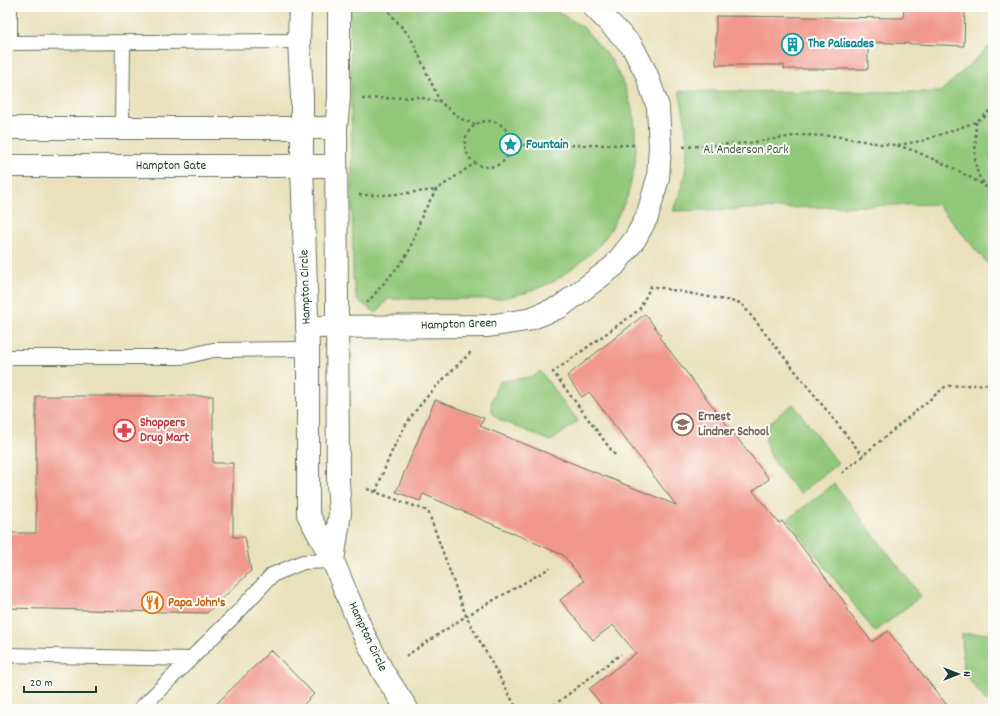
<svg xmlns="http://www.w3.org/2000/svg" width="1000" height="716" viewBox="0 0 1000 716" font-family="Dekko,sans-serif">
<rect width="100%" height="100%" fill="#fdfcf7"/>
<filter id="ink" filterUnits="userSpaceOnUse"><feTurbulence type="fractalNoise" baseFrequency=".025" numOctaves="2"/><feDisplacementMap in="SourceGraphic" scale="8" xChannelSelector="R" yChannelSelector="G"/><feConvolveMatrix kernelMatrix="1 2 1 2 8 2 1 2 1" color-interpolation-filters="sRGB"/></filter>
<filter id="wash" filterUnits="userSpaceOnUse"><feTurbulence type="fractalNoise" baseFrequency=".012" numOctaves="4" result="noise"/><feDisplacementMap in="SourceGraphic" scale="16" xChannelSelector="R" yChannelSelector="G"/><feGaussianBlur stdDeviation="0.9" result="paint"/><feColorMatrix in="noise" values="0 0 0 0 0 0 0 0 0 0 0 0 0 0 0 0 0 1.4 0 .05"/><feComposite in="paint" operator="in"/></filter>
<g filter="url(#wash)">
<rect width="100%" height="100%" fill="#e9e1bc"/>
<path fill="#92c87a" stroke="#588257" d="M350,7h199l34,20 28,32 14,28 9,28 2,30 -1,20 -8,33 -17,33 -13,17 -20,17 -24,17 -28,11 -26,6h-111l-12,14 -19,-13 -4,-22z
M993,43v227l-56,-66 -264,7c7,-19 14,-38 14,-58 0,-21 -3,-42 -8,-62l261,1z
M540,371l38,50 -27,20 -53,-22c-13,-11 -4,-23 1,-37l35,-6z
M793,404l45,59 -38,31c-13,-16 -43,-45 -32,-67 4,-9 17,-16 25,-23z
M834,484l87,112 -46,36 -87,-113z
M993,633v64l-6,5 -21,-26 -3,-7 -1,-35z"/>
<g id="blocks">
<path fill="#f1978b" d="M904,7h61l-1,39 -96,-4v27h-84v-4h-68v-49l187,2z
M645,314l16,21 -2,2 110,142 -16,12 26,32 3,-2 66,86 -2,2 26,33 16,-11 62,78h-345l-16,-20 47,-36 -23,-28 -20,15 -33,-40 24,-19 -21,-26 -140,-61 -3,7 -24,-9 39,-92 49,18 -4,8 196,79 -87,-113 -7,5 -15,-21z
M36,396h177v67h20v74h12l6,34 -44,42 -200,-5v-75h29z
M271,650l43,44 -15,15h-88z"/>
</g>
</g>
<g filter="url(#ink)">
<use href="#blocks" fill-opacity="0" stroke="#667664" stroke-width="1"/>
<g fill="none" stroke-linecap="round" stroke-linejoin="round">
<defs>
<path id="lane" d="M10,7v36
M7,43l292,-2
M122,129l1,-87
M7,357h177l29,-7 95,-1
M7,655l184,4
M140,709l99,-98 33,-36 31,-13 30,-1"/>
<path id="street" d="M307,327l181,-1 39,-6 33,-13 54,-41 21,-27 12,-22 11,-39 2,-32 -2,-39 -12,-34 -14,-27 -38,-39"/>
<path id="secondary" d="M300,7l-1,34 3,56v68l6,184v165l25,47 30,72 20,39 24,37
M7,128h329
M7,166h329
M333,561l7,-48 -2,-31 -2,-354 3,-30v-91"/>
</defs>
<use href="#lane" stroke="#667664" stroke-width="16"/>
<use href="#street" stroke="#667664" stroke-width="24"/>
<use href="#secondary" stroke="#667664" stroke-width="24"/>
<path stroke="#667664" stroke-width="2.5" stroke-dasharray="3 3" stroke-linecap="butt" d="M385,7l26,31 29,64 21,17 16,6
M362,99l56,-2 22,5
M983,117l10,-1
M465 144a23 23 0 1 1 46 0a23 23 0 1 1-46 0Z
M976,122l-1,39 3,14 7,10
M511,145h125
M898,145l24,-4 54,-19 17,-14
M683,147l65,-4 52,-8 35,1 46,8 15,1 19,6 42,19 28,16 8,8
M359,195h28l49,-5
M367,303l35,-41 7,-11 14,-38 13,-23 39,-27
M615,455l-62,-83 86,-62 12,-24 90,17 122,153
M842,473l104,-87 47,-2
M367,489l61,22 38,105 51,93
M376,492c11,-31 23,-62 45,-88 15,-19 34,-36 51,-53
M406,656l60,-40 84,-48
M549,709l72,-55"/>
<use href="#lane" stroke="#fff" stroke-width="14"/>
<use href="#street" stroke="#fff" stroke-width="22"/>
<use href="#secondary" stroke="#fff" stroke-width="22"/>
</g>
</g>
<defs>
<symbol id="building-ring" viewBox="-11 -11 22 22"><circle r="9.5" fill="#fdfcf7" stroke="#0f9aa8" stroke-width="1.5"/><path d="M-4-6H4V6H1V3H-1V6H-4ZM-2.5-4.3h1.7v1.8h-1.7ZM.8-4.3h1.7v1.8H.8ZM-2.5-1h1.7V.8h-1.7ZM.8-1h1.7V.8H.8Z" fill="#0f9aa8"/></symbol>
<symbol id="sight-ring" viewBox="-11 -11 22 22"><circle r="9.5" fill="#fdfcf7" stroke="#0f9aa8" stroke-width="1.5"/><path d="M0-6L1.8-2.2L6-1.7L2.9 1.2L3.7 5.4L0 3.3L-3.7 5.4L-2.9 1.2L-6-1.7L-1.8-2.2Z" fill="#0f9aa8"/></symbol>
<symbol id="school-ring" viewBox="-11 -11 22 22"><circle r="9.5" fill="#fdfcf7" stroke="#8d6e63" stroke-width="1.5"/><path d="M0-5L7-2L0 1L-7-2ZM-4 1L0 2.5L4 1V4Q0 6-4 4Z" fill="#8d6e63"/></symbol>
<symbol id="pharmacy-ring" viewBox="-11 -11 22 22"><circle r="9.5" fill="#fdfcf7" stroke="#e0444e" stroke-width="1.5"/><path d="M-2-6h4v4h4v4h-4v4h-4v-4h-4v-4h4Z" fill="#e0444e"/></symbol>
<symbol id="restaurant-ring" viewBox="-11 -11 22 22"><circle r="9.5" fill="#fdfcf7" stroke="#e8710a" stroke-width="1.5"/><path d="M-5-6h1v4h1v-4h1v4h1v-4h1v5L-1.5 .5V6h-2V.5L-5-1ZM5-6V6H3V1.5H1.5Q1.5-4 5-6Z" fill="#e8710a"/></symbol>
</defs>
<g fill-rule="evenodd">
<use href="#building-ring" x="780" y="32" width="25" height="25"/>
<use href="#sight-ring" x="498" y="132" width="25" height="25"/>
<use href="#school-ring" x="670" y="412" width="25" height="25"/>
<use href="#pharmacy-ring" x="112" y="418" width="25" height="25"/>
<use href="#restaurant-ring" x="140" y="590" width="25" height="25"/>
</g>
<g text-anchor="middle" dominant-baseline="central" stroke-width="4" stroke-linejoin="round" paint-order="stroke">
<g font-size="13" font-weight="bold" fill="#0d838f" stroke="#fdfcf7" text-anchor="start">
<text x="808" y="44">The Palisades</text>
<text x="526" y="145">Fountain</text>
</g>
<g font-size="13" fill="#3c6046" stroke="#fdfcf7">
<text x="746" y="150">Al Anderson Park</text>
</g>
<g font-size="13" fill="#1f3d34" stroke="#fdfcf7">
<text x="171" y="166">Hampton Gate</text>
<text transform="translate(306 287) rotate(-92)">Hampton Circle</text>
<text transform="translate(459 325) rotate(-2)">Hampton Green</text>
<text transform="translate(367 637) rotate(65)">Hampton Circle</text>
</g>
<g font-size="13" font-weight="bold" fill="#785e54" stroke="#fdfcf7" text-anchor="start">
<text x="698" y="417">Ernest<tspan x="698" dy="15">Lindner School</tspan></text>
</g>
<g font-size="13" font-weight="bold" fill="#be3a42" stroke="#fdfcf7" text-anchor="start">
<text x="140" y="423">Shoppers<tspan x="140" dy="15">Drug Mart</tspan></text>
</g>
<g font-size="13" font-weight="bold" fill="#c56008" stroke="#fdfcf7" text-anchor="start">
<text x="168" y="603">Papa John's</text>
</g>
</g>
<rect width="1000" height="716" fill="none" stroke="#fdfcf7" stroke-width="24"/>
<g transform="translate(958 674) rotate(90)" stroke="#fdfcf7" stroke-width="3" paint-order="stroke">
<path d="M0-3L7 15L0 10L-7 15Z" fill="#1f3d34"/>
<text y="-6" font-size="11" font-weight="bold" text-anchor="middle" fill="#1f3d34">N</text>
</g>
<path d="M24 686v6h72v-6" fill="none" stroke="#1f3d34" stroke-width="2"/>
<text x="30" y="686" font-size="12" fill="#1f3d34" stroke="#fdfcf7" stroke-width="3" paint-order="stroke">20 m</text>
</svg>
